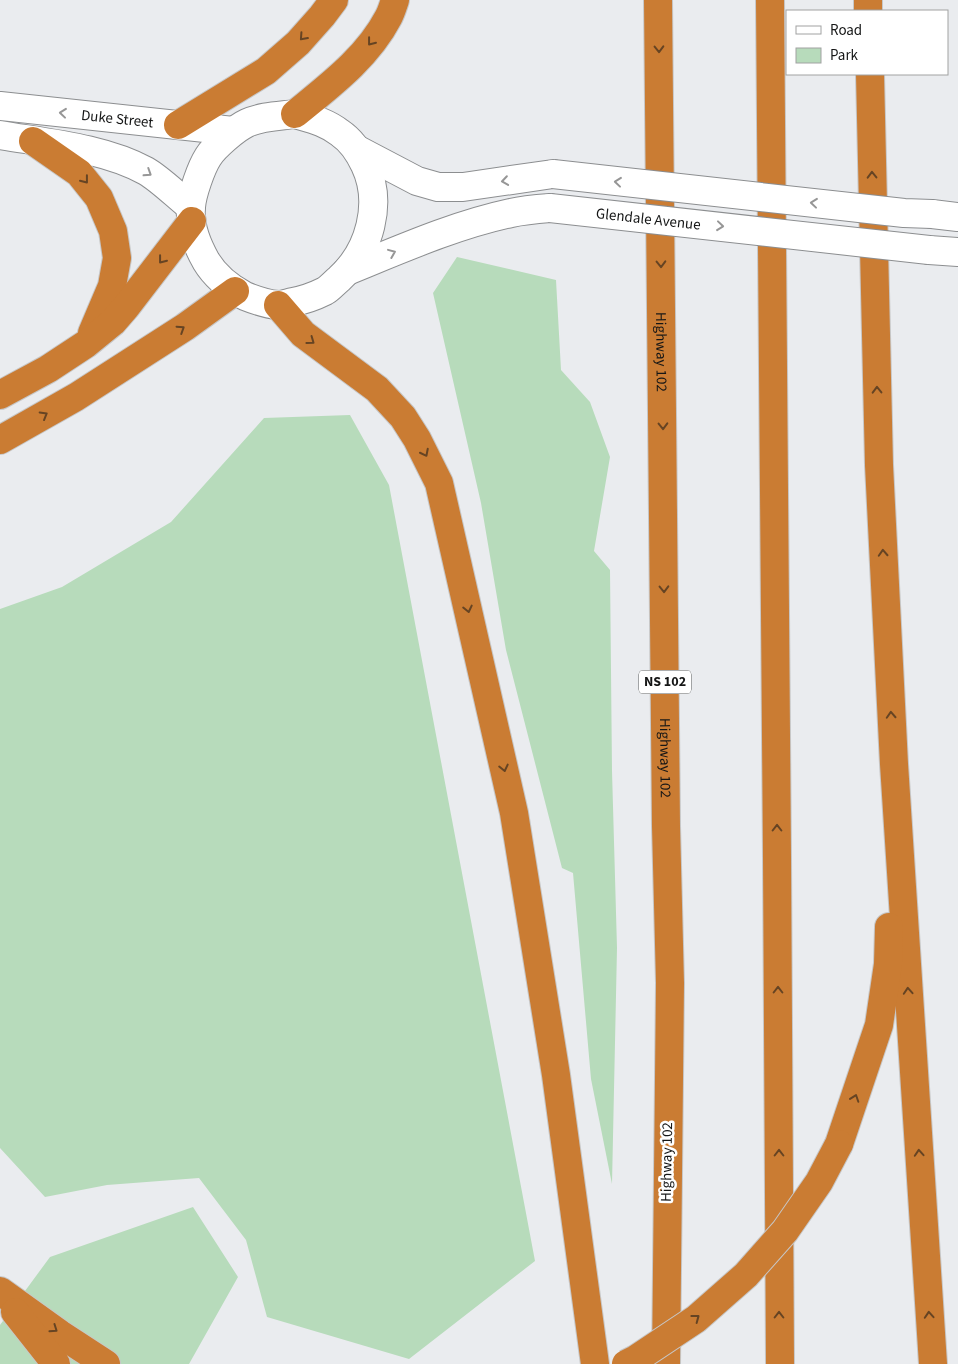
<svg xmlns="http://www.w3.org/2000/svg" width="958" height="1364" viewBox="0 0 958 1364" font-family="'Source Sans 3',sans-serif">
<rect width="100%" height="100%" fill="#eaecef"/>
<path fill="#b7dbbb" d="M457,257l99,23 5,90 29,32 20,55 -16,94 16,19 2,201 5,177 -5,236 -21,-105 -18,-206 -11,-5 -56,-218 -25,-147 -48,-210z
M350,415l39,70 146,776 -126,98 -142,-42 -21,-77 -47,-62 -92,7 -62,12 -45,-49v-539l62,-22 109,-65 93,-104z
M193,1207l45,70 -49,87h-189v-39l50,-68z"/>
<g fill="none" stroke-linecap="round" stroke-linejoin="round">
<defs>
<g id="secondary">
<path id="s1" d="M0,106l233,25"/>
<path d="M295,114c17,5 31,8 45,19 12,8 19,19 25,32 18,38 5,86 -26,114 -5,4 -9,9 -14,12 -10,5 -21,9 -32,11 -5,1 -10,3 -15,3 -11,-1 -23,-5 -33,-9 -15,-8 -30,-20 -39,-35 -9,-16 -17,-35 -15,-54 1,-13 10,-39 17,-50 6,-10 28,-29 39,-34 15,-7 33,-7 48,-9z"/>
<path d="M0,135c47,8 104,13 146,36 14,8 32,26 45,36"/>
<path d="M358,150l59,31 21,6h25l90,-13"/>
<path d="M932,214l26,3"/>
<path d="M929,250l29,2"/>
<path d="M347,271c54,-22 108,-46 164,-58 13,-3 26,-4 39,-5"/>
</g>
<g id="motorway">
<path id="s2" d="M658,0l8,826 4,157 -4,381"/>
<path d="M770,0l7,857 3,507"/>
<path d="M868,0v11"/>
<path d="M870,74l9,391 15,299 39,600"/>
<path d="M295,114c34,-28 72,-56 93,-96 3,-5 5,-12 7,-18"/>
<path d="M178,125l88,-54 32,-28 24,-27 12,-16"/>
<path d="M33,141l46,32 20,25 14,33 4,27 -5,28 -20,47"/>
<path d="M278,305l25,29 74,55 26,28 14,22 22,44 75,330 42,262 39,289"/>
<path d="M0,395l48,-26 38,-25 27,-22 13,-15 66,-86"/>
<path d="M0,440l76,-43 109,-70 50,-36"/>
<path d="M839,1144l40,-119 9,-61 1,-37"/>
<path d="M0,1291l60,43 46,30"/>
<path d="M15,1312l41,52"/>
</g>
</defs>
<use href="#secondary" stroke="#8c8e90" stroke-width="30"/>
<use href="#motorway" stroke="#c7c7c7" stroke-width="30"/>
<use href="#secondary" stroke="#fff" stroke-width="28"/>
<use href="#motorway" stroke="#ca7c33" stroke-width="28"/>
<defs>
<g id="secondary-bridge">
<path d="M553,174l351,39 28,1"/>
<path id="s3" d="M550,208l379,42"/>
</g>
<path id="motorway-bridge" d="M626,1364l10,-5 60,-40 50,-44 39,-44 34,-49 20,-38"/>
</defs>
<use href="#secondary-bridge" stroke="#8c8e90" stroke-width="30" stroke-linecap="butt"/>
<use href="#motorway-bridge" stroke="#c7c7c7" stroke-width="30" stroke-linecap="butt"/>
<use href="#secondary-bridge" stroke="#fff" stroke-width="28"/>
<use href="#motorway-bridge" stroke="#ca7c33" stroke-width="28"/>
</g>
<defs><path id="oneway-chevron" d="M-2-3.5L2.5 0L-2 3.5" fill="none" stroke-width="1.6" stroke-linecap="round" stroke-linejoin="round" transform="scale(1.25)"/></defs>
<g stroke="#664423">
<use href="#oneway-chevron" transform="translate(303 37) rotate(132)"/>
<use href="#oneway-chevron" transform="translate(371 42) rotate(128)"/>
<use href="#oneway-chevron" transform="translate(659 49) rotate(89)"/>
<use href="#oneway-chevron" transform="translate(872 175) rotate(-91)"/>
<use href="#oneway-chevron" transform="translate(85 180) rotate(52)"/>
<use href="#oneway-chevron" transform="translate(162 260) rotate(128)"/>
<use href="#oneway-chevron" transform="translate(661 264) rotate(89)"/>
<use href="#oneway-chevron" transform="translate(181 329) rotate(-33)"/>
<use href="#oneway-chevron" transform="translate(311 341) rotate(36)"/>
<use href="#oneway-chevron" transform="translate(877 390) rotate(-91)"/>
<use href="#oneway-chevron" transform="translate(44 415) rotate(-30)"/>
<use href="#oneway-chevron" transform="translate(663 426) rotate(89)"/>
<use href="#oneway-chevron" transform="translate(425 453) rotate(63)"/>
<use href="#oneway-chevron" transform="translate(883 553) rotate(-93)"/>
<use href="#oneway-chevron" transform="translate(664 589) rotate(89)"/>
<use href="#oneway-chevron" transform="translate(468 609) rotate(77)"/>
<use href="#oneway-chevron" transform="translate(891 715) rotate(-93)"/>
<use href="#oneway-chevron" transform="translate(504 768) rotate(77)"/>
<use href="#oneway-chevron" transform="translate(777 828) rotate(-90)"/>
<use href="#oneway-chevron" transform="translate(778 990) rotate(-90)"/>
<use href="#oneway-chevron" transform="translate(908 991) rotate(-94)"/>
<use href="#oneway-chevron" transform="translate(855 1098) rotate(-71)"/>
<use href="#oneway-chevron" transform="translate(779 1153) rotate(-90)"/>
<use href="#oneway-chevron" transform="translate(919 1153) rotate(-94)"/>
<use href="#oneway-chevron" transform="translate(779 1315) rotate(-90)"/>
<use href="#oneway-chevron" transform="translate(929 1315) rotate(-94)"/>
<use href="#oneway-chevron" transform="translate(696 1318) rotate(-37)"/>
<use href="#oneway-chevron" transform="translate(54 1329) rotate(35)"/>
</g>
<g stroke="#969696">
<use href="#oneway-chevron" transform="translate(63 113) rotate(-174)"/>
<use href="#oneway-chevron" transform="translate(148 173) rotate(33)"/>
<use href="#oneway-chevron" transform="translate(505 181) rotate(172)"/>
<use href="#oneway-chevron" transform="translate(618 182) rotate(-174)"/>
<use href="#oneway-chevron" transform="translate(814 203) rotate(-174)"/>
<use href="#oneway-chevron" transform="translate(720 226) rotate(6)"/>
<use href="#oneway-chevron" transform="translate(392 253) rotate(-22)"/>
</g>
<g text-anchor="middle" dominant-baseline="central" stroke-width="5" stroke-linejoin="round" paint-order="stroke">
<rect fill="#fff" stroke="#5b5c5c" stroke-width="1" x="639" y="670.5" width="52" height="23" rx="4"/>
<g font-size="14" font-weight="bold" fill="#151616">
<text x="665" y="682">NS 102</text>
</g>
<g font-size="15" fill="#151616" stroke="#fff">
<text stroke="none"><textPath href="#s1" startOffset="118">Duke Street</textPath></text>
<text stroke="none"><textPath href="#s3" startOffset="99">Glendale Avenue</textPath></text>
<text stroke="none"><textPath href="#s2" startOffset="352">Highway 102</textPath></text>
<text stroke="none"><textPath href="#s2" startOffset="758">Highway 102</textPath></text>
<text transform="translate(667 1162) rotate(-89)">Highway 102</text>
</g>
</g>
<rect x="786" y="10" width="162" height="65" fill="#ffffff" stroke="#a1a2a2"/>
<rect x="796" y="26" width="25" height="8" fill="#ffffff" stroke="#a1a2a2"/>
<text x="830" y="35" font-size="15" fill="#151616">Road</text>
<rect x="796" y="48" width="25" height="15" fill="#b7dbbb" stroke="#a1a2a2"/>
<text x="830" y="60" font-size="15" fill="#151616">Park</text>
</svg>
